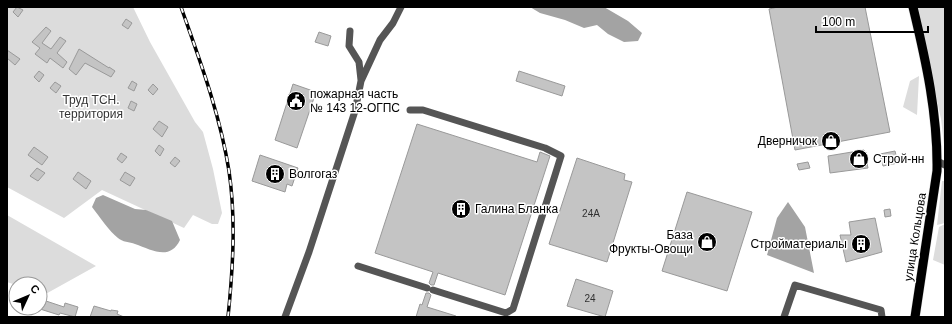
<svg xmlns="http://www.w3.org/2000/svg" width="952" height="324" viewBox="0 0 952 324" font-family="Arial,sans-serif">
<rect width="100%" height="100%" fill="#fff"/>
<path fill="#dcdcdc" d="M7,7h126l17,35 45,80 8,10 10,37 9,44 -4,11h-6l-19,-9 -9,13 -82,-38 -38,28 -57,-31z
M918,7h27v146l-4,-34 -21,-94z
M919,76l-2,39 -14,-8 7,-26z
M942,181h3v42l-8,2z
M7,215l89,51 -54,30 -2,-1v-11h-24v1l-9,-3z
M945,224v41l-12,-5 6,-33z"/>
<path fill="#a3a3a3" d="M530,7h74l24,14 14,12 -4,8 -14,1 -16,-8 -11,-9 -13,3 -19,-8 -25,-7z
M103,195l32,14 11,1 26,11 8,19c-10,21 -28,10 -45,4 -5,-2 -13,-2 -17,-6 -8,-6 -19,-22 -26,-31l4,-9z
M788,202l17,25 9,46 -47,-18 10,-37z"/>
<path fill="#c4c4c4" stroke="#999" d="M17,7l6,3 -5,7 -5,-5z
M778,7h87l25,125 -95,18 -26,-141z
M126,19l6,4 -4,6 -6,-4z
M46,27l5,4 -9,12 9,6 9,-12 6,4 -9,12 10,9 -4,6 -13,-10 -3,5 -12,-9 5,-6 -8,-6z
M319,32l12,4 -3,10 -13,-4z
M79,49l30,19v-1l6,4 -4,6 -26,-14 -9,12 -7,-6z
M7,50l13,9 -5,6 -8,-7z
M39,71l5,4 -5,7 -5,-5z
M519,71l46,15 -3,10 -46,-15z
M132,81l5,3 -3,7 -6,-3z
M55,82l6,4 -5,7 -6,-5z
M153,84l5,5 -5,6 -5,-5z
M293,84l23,8 -19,56 -22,-8z
M131,101l6,3 -3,7 -6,-3z
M159,121l9,6 -6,10 -9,-8z
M417,124l120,38 3,-10 10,4 -45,139 -67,-22 -4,12h-3l-2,-2 4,-11 -58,-19z
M159,145l5,4 -4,7 -5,-5z
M34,147l14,10 -6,8 -14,-10z
M864,150l4,18 -38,5 -2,-17z
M895,151l3,12 -15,3 -3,-12z
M121,153l6,4 -5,6 -5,-4z
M260,155l38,13 -6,18 -5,-2 -2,8 -33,-11z
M175,157l5,4 -5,6 -5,-4z
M577,158l48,16 -1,6 8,2 -25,80 -58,-18z
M808,162l2,6 -11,2 -2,-6z
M37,168l8,5 -7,8 -8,-5z
M78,172l13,9 -5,8 -13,-10z
M125,172l10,6 -5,8 -10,-6z
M687,192l65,20 -25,79 -65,-20z
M890,209l1,7 -6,1 -1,-7z
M875,218l7,34 -36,10 -6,-27h11l-2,-13z
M576,279l37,12 -8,26 -38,-11z
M426,293h3l2,2 -4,12 29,9v1h-40l4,-13 2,1z
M40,299l24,8 1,-4 13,4 -3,10 -15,-4 -1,2 -19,-6z
M94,306l17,5v-1l7,1 -1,3 7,3h-34z"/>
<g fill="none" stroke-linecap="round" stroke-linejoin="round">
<defs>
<path id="major" d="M913,7c13,54 25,108 24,164l-22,146"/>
</defs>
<use href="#major" stroke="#dbdbdb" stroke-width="10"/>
<path stroke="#555" stroke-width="7" d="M350,31l-1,15 10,16 2,18
M410,110h13l122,38 16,8 -48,153 -7,4 -73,-23
M937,161l8,4
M358,266l69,22
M285,317l24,-65 46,-141 6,-30 19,-41 13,-17 8,-16
M784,317l11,-32 86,25 1,7"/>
<use href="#major" stroke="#000" stroke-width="9"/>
<defs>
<path id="rail" d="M181,7c19,54 39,107 48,164 7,48 4,97 -1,146"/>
</defs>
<use href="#rail" stroke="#000" stroke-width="3.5"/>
<use href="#rail" stroke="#fff" stroke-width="2" stroke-dasharray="6" stroke-linecap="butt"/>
</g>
<defs>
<symbol id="civic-disc" viewBox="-11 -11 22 22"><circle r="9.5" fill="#000" stroke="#fff"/><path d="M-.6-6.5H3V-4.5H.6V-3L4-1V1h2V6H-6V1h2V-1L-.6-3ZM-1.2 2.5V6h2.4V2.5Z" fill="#fff"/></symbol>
<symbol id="shop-disc" viewBox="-11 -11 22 22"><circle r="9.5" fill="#000" stroke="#fff"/><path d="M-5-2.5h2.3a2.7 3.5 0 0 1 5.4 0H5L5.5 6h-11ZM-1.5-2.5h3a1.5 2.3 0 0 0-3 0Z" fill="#fff"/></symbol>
<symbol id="building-disc" viewBox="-11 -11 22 22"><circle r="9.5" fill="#000" stroke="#fff"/><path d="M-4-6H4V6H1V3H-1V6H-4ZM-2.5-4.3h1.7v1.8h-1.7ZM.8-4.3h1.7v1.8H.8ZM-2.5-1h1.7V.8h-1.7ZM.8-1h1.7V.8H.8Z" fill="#fff"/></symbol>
</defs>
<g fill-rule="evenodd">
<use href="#civic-disc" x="285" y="90" width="22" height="22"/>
<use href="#shop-disc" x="820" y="130" width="22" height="22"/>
<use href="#shop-disc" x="848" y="148" width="22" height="22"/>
<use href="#building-disc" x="264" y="163" width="22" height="22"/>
<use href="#building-disc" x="450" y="198" width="22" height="22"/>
<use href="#shop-disc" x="696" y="231" width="22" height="22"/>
<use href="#building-disc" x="850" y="233" width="22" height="22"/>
</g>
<g text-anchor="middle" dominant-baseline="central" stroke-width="3" stroke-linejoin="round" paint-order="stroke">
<g font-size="10" fill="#313131">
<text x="591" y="213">24А</text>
<text x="590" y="298">24</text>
</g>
<g font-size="12" fill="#000" stroke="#fff" text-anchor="start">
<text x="310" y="94">пожарная часть<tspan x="310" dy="14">№ 143 12-ОГПС</tspan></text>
<text x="817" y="141" text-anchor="end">Дверничок</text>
<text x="873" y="159">Строй-нн</text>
<text x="289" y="174">Волгогаз</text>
<text x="475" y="209">Галина Бланка</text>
<text x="693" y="235" text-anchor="end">База<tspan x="693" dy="14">Фрукты-Овощи</tspan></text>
<text x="847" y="244" text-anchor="end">Стройматериалы</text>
</g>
<g font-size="12" fill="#333" stroke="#fff">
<text x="91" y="100">Труд ТСН.<tspan x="91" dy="14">территория</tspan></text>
</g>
<g font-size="12" fill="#000" stroke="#fff">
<text transform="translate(915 237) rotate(-81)">улица Кольцова</text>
</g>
</g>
<rect width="952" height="324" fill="none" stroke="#000000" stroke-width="16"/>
<g transform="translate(28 296) rotate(46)"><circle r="19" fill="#ffffff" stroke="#999999"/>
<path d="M0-3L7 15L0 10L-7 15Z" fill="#000000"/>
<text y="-6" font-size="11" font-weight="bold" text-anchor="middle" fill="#000000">С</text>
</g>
<path d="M816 26v6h112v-6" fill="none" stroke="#000000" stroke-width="2"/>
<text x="822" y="26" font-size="12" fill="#000000" stroke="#ffffff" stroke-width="3" paint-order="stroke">100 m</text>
</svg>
